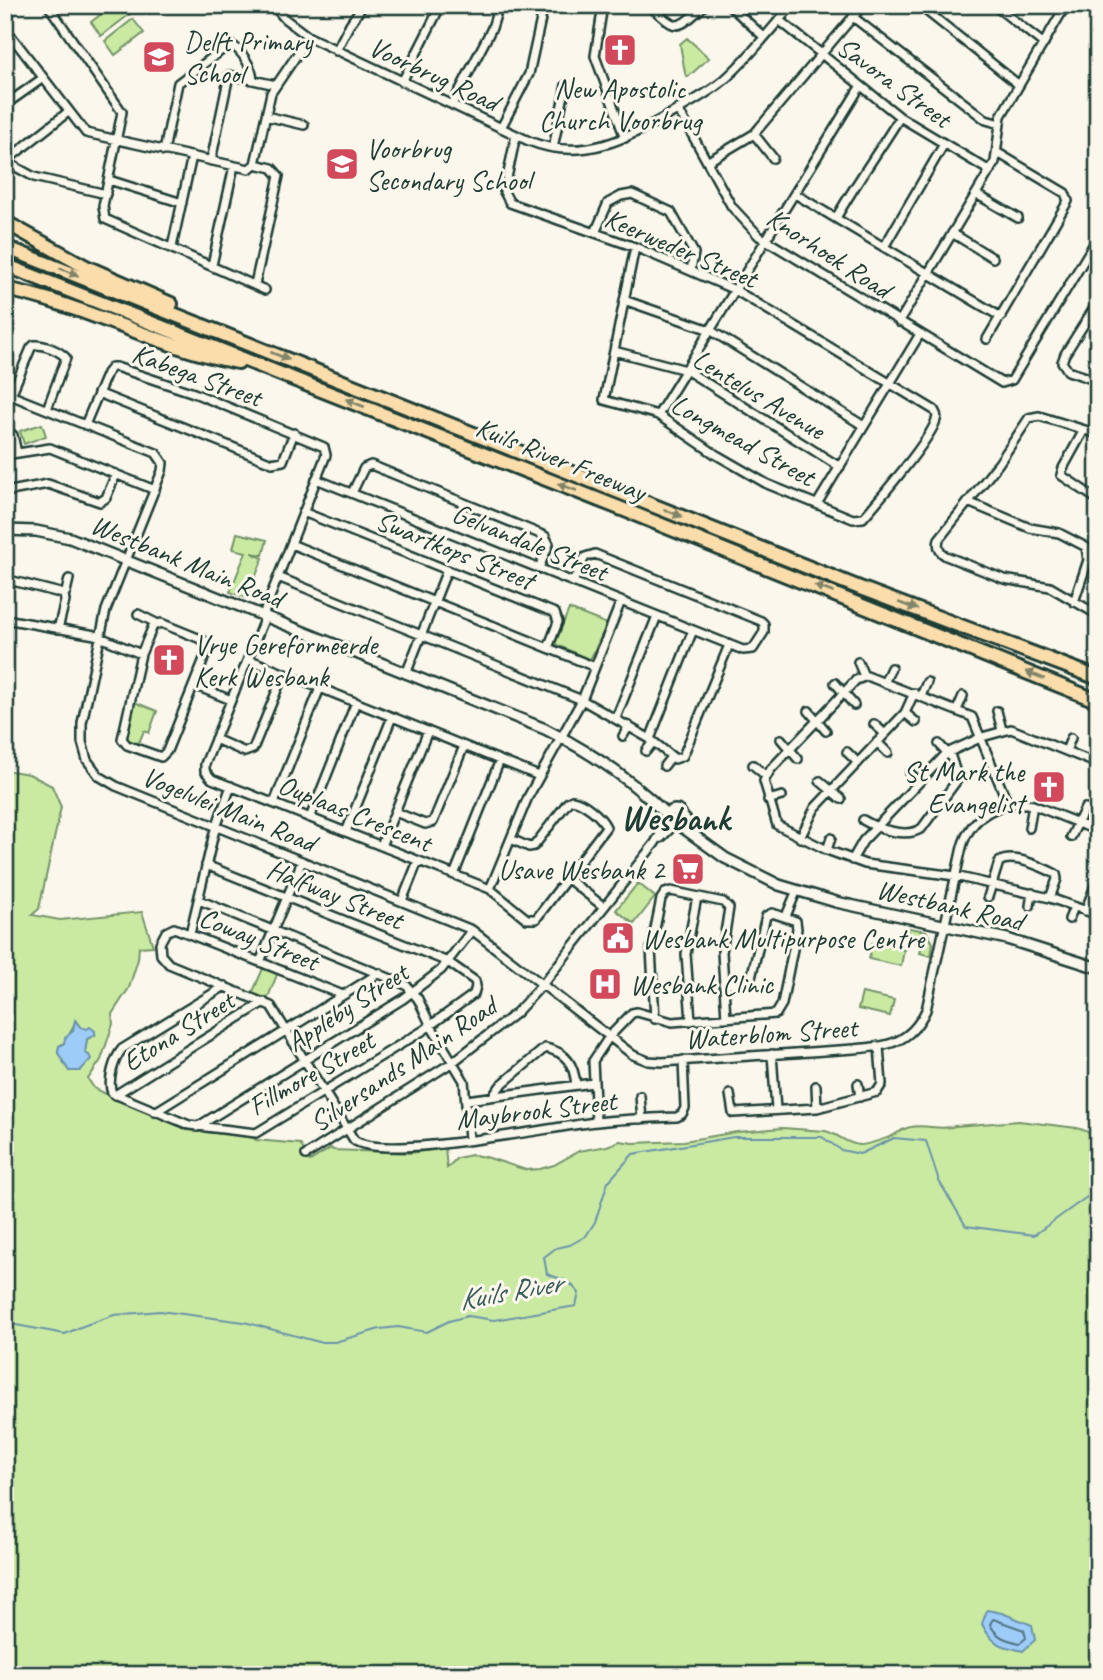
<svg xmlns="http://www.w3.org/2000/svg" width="1103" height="1680" viewBox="0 0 1103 1680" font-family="Caveat,sans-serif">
<rect width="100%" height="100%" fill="#fbf7ec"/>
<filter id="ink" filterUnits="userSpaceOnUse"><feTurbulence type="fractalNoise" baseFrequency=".0143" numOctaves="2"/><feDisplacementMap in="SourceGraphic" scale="14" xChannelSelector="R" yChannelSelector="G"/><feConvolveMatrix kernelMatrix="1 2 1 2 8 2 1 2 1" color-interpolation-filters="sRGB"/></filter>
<g filter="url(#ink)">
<path fill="#caeaa2" stroke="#74946b" stroke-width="2" fill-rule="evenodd" d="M113,5h10l7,9 -29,22 -10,-14z
M133,19l11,14 -29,22 -10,-14z
M687,38l22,20 -21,19 -3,-4 -5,-29z
M42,424l4,12 -22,8 -4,-13z
M237,533l30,7 -4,15 -11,-2 11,5 -16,40 -17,-6 16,-40 -13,-3z
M569,609l38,15 -16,34 -3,1 -33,-15z
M132,701l25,10 -8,22 -5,-2 -7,16 -10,-5 -3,-4z
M5,770l24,4 23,12 9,21 -22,102 -7,6 28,5 82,-8 11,34 -14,1 -1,12 -9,29 -17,26 1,10 -12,36 -13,19 6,9 18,9 72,30 14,4 54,6 4,3 44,4 10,17 21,-13 2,2 77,3 35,-5 2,20 10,-10 15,-3 14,2 40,13 14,-1 14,-4 25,-14 28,-5 13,-5 13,2 51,-2 53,-9 45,-4 43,3c12,2 21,13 35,14 6,0 26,-6 31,-9 8,-3 12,-8 20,-9 15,-3 29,4 44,-1l64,-5 58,7c8,2 16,6 21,13v534h-1093zM76,1021l4,6 15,8 -8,4 -2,15 -16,17 -11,-18 1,-7c10,-4 11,-16 17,-25z
M638,883l17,14 -21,27 -18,-14z
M909,928l17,3 7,12 -2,13 -11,-3 2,-8 -7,-2 1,-7 -8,-2z
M872,943l32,7 -3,16 -32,-7z
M264,966l14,6 -11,28 -15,-6z
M862,993l32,7 -4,16 -32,-7z"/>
<path fill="#9eccf9" stroke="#6b93aa" stroke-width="2" d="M75,1020l5,7 7,2 3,-2 5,4v4l-8,4 -2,14 4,2 2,4 -11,12h-11l-11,-18 1,-7 5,-2 1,-6 8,-7z
M987,1610l15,3 30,12 3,15 -12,11c-21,-5 -31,-6 -41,-27z"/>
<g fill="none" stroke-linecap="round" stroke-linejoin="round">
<path stroke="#527683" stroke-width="2" d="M993,1619l31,11 2,8 -6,5c-14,-3 -24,-6 -30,-19z"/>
<path stroke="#6b93aa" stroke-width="2" d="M5,1323l60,11 18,-8 31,-11 46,-4 84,11 75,20h16l45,-13 18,-2 29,5 22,-11 19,-5 26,4 82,-14 3,-13 -10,-11 -22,-8 -3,-17 12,-9 14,-3 16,-9 9,-14 13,-40 25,-28 101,-17h88l19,13 19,4 34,-16 32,3 13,40 27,45 68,9 64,-46"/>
<defs>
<path id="minor" d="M48,5l74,107 -19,94 2,13 160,71
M273,5l12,14 24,18 220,104c54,22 99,-3 145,-29 17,-10 35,-19 50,-32 25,-22 46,-50 68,-75
M603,5l-8,51 30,82
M649,5c30,27 26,26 56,0
M729,5l35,32
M919,5l100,80
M994,5l50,39
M853,17l133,103 14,4
M779,20l121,97 90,54
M5,28l81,105 163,36 6,-5 16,-71 38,-56
M336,51l14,-27 13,-19
M402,82l39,-77
M5,105l38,-27
M452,105l40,-77 7,-23
M678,109l54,98 27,29 243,147 10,-3 86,-143
M266,116l38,9
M501,128l28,-54 15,-69
M754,134l19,24
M516,135l-12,57 6,11 125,44 100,43 199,120c2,4 4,5 2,10 -5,19 -58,81 -73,98l-10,1 -86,-35 -52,-30 -57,-39 -54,-15 31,-153
M553,148l13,-63
M164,151l14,-68 52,-39c12,6 22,23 23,36
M5,161l29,16 72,17
M6,161l62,-49
M211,161l18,-86 47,10
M707,162l47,-28 109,-129
M255,164l17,4 7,8 -24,108
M109,180l73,23
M795,194l206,123
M976,194l42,24
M836,218c20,-35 43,-67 64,-101
M595,233l13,-30 13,-7 11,-2 39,18 23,41 -3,18
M952,233l41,25
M172,247l20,-91
M884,247l60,-103
M212,265l22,-99
M624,300l86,30 154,96
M1098,302l-33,52 -3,8 6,9 30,10
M899,322l96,-160 6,-46 65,-111
M987,339l81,-138 -3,-8 -67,-40
M614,351l72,19 154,97
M5,393l151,60 7,10 -1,8 -56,139 -24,113v19l5,18 12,16 17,10 356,144 161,125 15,6 14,1 192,-13c34,-3 56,-5 72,-39l36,-163c9,-32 40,-48 71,-42l65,26
M98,393l174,70 11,-2 11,-28
M11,395l20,-47 3,-3c10,-1 26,6 32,13l-19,51
M658,415l202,-328
M85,425l22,-52 5,-6h4l78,26 130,54 2,8 -48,122 -13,33 -2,12 -58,142v7l7,8 278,110 38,-92 54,-97 39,-99
M5,430l8,5 4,18
M1084,430l-21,38 -2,7 37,25
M1098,434l-59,-18 -10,2 -30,45 -60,76c-2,8 0,13 7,17l58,23 46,8 48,28
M5,455l45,-7 105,42
M316,479l377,151 50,20 10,-1 11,-17v-8l-3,-3 -166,-67 -10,3 -12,25
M5,492l43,-8 52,18 6,-4 10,-24
M352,493l12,-25 7,-3 174,71 4,8 -10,24
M968,502l62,26 29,5 27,14 2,13 -14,42
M817,504l103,-170
M303,512l252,101 3,9 -10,26
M291,544l304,123
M278,577l304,123 68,39 25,20 8,-3 46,-111
M5,579l59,15 1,7 -7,28
M64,594l2,-2 3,-13
M138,614l18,9
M5,619l90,16 46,19
M161,623l42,17 5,4v5l-41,102 -6,6 -34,-12 -5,-6 19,-85 12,-28z
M248,659l291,117
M858,662l6,14
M406,674l41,-104
M885,681l6,-13
M835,683l19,22
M194,685l37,15
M921,696l6,-14
M957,710l6,-14
M809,711l17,20
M997,711l5,19
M905,713l11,9
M616,718l41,-102
M874,724l11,10
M623,736l6,-10
M215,739l30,13 8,-3 31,-76
M650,739l43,-109
M781,739l17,20
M877,742l11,11
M646,751l7,-9
M1066,751l5,-13
M847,752l11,11
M753,765l12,10
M664,766l7,-9
M910,773l9,9
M1097,779l1,-2
M820,781l21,18
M768,800l14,-4
M274,803l46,-115
M1008,804l-36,-87 -105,-41 -11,4 -85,89 -7,12 13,44 50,25 38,14 90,12 95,22 48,17
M395,812l30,12 8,-2 31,-76
M310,818l46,-116
M863,820c15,9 44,19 59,8l36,-49 -7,-22 -12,-13
M1029,828l4,-23
M346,832l46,-115
M1071,837l14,-29
M661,838l13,-13
M800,838l15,-30 90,-95 9,-20
M381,846l47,-115
M827,850l4,-12
M852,860l11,-19 84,-88 35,-16 29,-8 87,35
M206,865l242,97 27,19 1,5 -2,8 -50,36 -168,103 -67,-8 -77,-32c-5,-12 2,-34 10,-44l103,-63
M454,875l46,-115
M568,879l36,28
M490,889l37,30h9l70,-92c-5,-11 -22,-25 -34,-27l-4,2 -34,44 -5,1 -18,-8
M988,897l11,-35c14,-9 43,5 57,12l1,5 -7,19
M199,900l207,85 12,14 13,27 33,55 5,58
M402,901l16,-40
M1030,906l2,-13
M1085,911l10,-25
M786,916l11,-26
M1069,919l5,-12
M190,934l24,-101 17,-47
M260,962l42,-101
M343,995l-169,-67 -8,4 -6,11 1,12 8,9 102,42 83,134c28,22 200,-14 243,-18 26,-3 53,-4 80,-5l5,-3 3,-6 -2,-48
M655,1019l-4,-70 10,-50 4,-6 6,-2 52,11 6,6 -7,44 4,66
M691,1021l-5,-67 11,-57
M772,1054l4,56
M858,1084l2,13
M816,1086l1,22
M730,1094l3,19 84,-5 60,-16 5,-8 -3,-37
M115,1095l149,-93
M493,1096l8,-11 44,-37c22,4 29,17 31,37
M640,1096l2,23
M467,1100l126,-17
M155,1112l224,-139
M596,1122l-3,-61 16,-24 23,-24 5,-1 35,10 104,-8 6,-10 15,-75 -1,-8 -24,-8 -6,3 -15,62 -7,4 -21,2
M197,1127l206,-128 38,-29 31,-40
M306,1155l147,-93 63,-49 26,-28 113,-142 13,-23"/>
<path id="tertiary" d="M5,530l31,1 34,7 475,191c46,23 87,51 123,87
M668 817a7 7 0 1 1 14 0a7 7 0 1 1-14 0Z
M683,817l12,13
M678,824l47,34 54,27 57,17 171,37 91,29"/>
<path id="motorway" d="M5,222l81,45 85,37
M5,247l855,341 238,90
M5,265l622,246 471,190
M5,289c79,15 154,59 233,73"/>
</defs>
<use href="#minor" stroke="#1f3d34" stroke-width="12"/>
<use href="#tertiary" stroke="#1f3d34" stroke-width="14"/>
<use href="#motorway" stroke="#1f3d34" stroke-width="18"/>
<use href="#minor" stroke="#fbf7ec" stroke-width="7"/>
<use href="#tertiary" stroke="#fbf7ec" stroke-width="9"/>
<use href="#motorway" stroke="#faddab" stroke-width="12"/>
</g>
<defs><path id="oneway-solid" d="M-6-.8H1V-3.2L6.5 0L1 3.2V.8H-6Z" transform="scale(1.75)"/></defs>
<g fill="#82856a">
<use href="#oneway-solid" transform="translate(69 272) rotate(22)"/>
<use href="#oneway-solid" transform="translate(280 356) rotate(22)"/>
<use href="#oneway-solid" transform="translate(355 403) rotate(-158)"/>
<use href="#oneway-solid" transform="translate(567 487) rotate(-159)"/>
<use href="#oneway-solid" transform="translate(673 513) rotate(22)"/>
<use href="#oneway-solid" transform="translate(824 589) rotate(-159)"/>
<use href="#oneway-solid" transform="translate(908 606) rotate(21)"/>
<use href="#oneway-solid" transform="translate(1035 675) rotate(-158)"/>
</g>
</g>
<defs>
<symbol id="church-square" viewBox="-11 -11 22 22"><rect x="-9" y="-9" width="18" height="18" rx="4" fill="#d1495b" stroke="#fbf7ec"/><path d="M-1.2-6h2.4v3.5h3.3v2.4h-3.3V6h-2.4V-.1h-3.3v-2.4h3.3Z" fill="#fff"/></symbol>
<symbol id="school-square" viewBox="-11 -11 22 22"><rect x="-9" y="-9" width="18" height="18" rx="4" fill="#d1495b" stroke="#fbf7ec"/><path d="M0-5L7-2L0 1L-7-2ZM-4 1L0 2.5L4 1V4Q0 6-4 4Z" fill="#fff"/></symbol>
<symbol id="supermarket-square" viewBox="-11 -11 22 22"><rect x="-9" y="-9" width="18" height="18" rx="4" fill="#d1495b" stroke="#fbf7ec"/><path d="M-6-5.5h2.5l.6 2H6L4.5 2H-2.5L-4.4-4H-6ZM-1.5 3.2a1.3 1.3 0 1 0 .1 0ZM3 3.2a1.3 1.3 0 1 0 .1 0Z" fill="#fff"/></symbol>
<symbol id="civic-square" viewBox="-11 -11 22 22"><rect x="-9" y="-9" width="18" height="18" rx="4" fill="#d1495b" stroke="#fbf7ec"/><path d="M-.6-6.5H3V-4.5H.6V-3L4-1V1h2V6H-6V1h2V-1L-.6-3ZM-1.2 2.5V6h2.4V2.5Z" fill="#fff"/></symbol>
<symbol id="hospital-square" viewBox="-11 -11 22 22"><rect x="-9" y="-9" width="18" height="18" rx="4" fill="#d1495b" stroke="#fbf7ec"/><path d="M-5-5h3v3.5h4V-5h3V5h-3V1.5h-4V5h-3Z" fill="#fff"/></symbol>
</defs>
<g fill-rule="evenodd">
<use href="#church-square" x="601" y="31" width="38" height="38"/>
<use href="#school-square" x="140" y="38" width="38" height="38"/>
<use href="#school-square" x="323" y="145" width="38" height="38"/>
<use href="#church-square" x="150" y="641" width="38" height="38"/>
<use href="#church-square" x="1030" y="768" width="38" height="38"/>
<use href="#supermarket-square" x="669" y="850" width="38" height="38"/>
<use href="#civic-square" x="599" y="919" width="38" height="38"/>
<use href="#hospital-square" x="586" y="965" width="38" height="38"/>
</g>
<g text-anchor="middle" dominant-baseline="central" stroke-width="6" stroke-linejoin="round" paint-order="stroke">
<g font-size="28" fill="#1f3d34" stroke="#fbf7ec" text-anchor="start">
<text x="184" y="41">Delft Primary<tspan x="184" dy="32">School</tspan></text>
<text x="620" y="88" text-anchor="middle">New Apostolic<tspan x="620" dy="32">Church Voorbrug</tspan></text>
<text x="366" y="148">Voorbrug<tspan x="366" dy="32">Secondary School</tspan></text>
<text x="194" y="644">Vrye Gereformeerde<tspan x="194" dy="32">Kerk Wesbank</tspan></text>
<text x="1024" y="771" text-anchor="end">St Mark the<tspan x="1024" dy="32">Evangelist</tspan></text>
<text x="664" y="869" text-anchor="end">Usave Wesbank 2</text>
<text x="642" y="938">Wesbank Multipurpose Centre</text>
<text x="630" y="984">Wesbank Clinic</text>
</g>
<g font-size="28" fill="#1f3d34" stroke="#fbf7ec">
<text transform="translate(434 74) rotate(25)">Voorbrug Road</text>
<text transform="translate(894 82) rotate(36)">Savora Street</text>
<text transform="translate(681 248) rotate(23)">Keerweder Street</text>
<text transform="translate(829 253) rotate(33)">Knorhoek Road</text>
<text transform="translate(197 375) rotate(20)">Kabega Street</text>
<text transform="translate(759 394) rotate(31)">Lentelus Avenue</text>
<text transform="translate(743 440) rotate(29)">Longmead Street</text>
<text transform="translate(561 459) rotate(22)">Kuils River Freeway</text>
<text transform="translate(530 542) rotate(22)">Gelvandale Street</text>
<text transform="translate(455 550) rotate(22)">Swartkops Street</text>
<text transform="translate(187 561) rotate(22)">Westbank Main Road</text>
<text transform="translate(229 809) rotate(22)">Vogelvlei Main Road</text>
<text transform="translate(355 813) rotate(22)">Ouplaas Crescent</text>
<text transform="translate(335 894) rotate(22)">Halfway Street</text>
<text transform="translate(950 905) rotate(13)">Westbank Road</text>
<text transform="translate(259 939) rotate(22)">Coway Street</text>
<text transform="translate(347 1007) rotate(-33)">Appleby Street</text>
<text transform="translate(178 1031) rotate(-32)">Etona Street</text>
<text transform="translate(771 1033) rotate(-4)">Waterblom Street</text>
<text transform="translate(403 1064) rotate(-34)">Silversands Main Road</text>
<text transform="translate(311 1073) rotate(-30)">Fillmore Street</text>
<text transform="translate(536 1110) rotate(-7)">Maybrook Street</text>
</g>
<g font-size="30" font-style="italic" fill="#385a5b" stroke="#fbf7ec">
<text transform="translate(510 1291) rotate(-10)">Kuils River</text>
</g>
<g font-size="35" font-weight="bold" fill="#1f3d34" stroke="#fbf7ec">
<text x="675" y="818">Wesbank</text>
</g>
</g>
<rect width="1103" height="1680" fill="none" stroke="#fbf7ec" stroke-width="28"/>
<rect x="14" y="14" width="1075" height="1652" fill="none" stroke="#1f3d34" stroke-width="2.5" filter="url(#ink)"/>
</svg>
